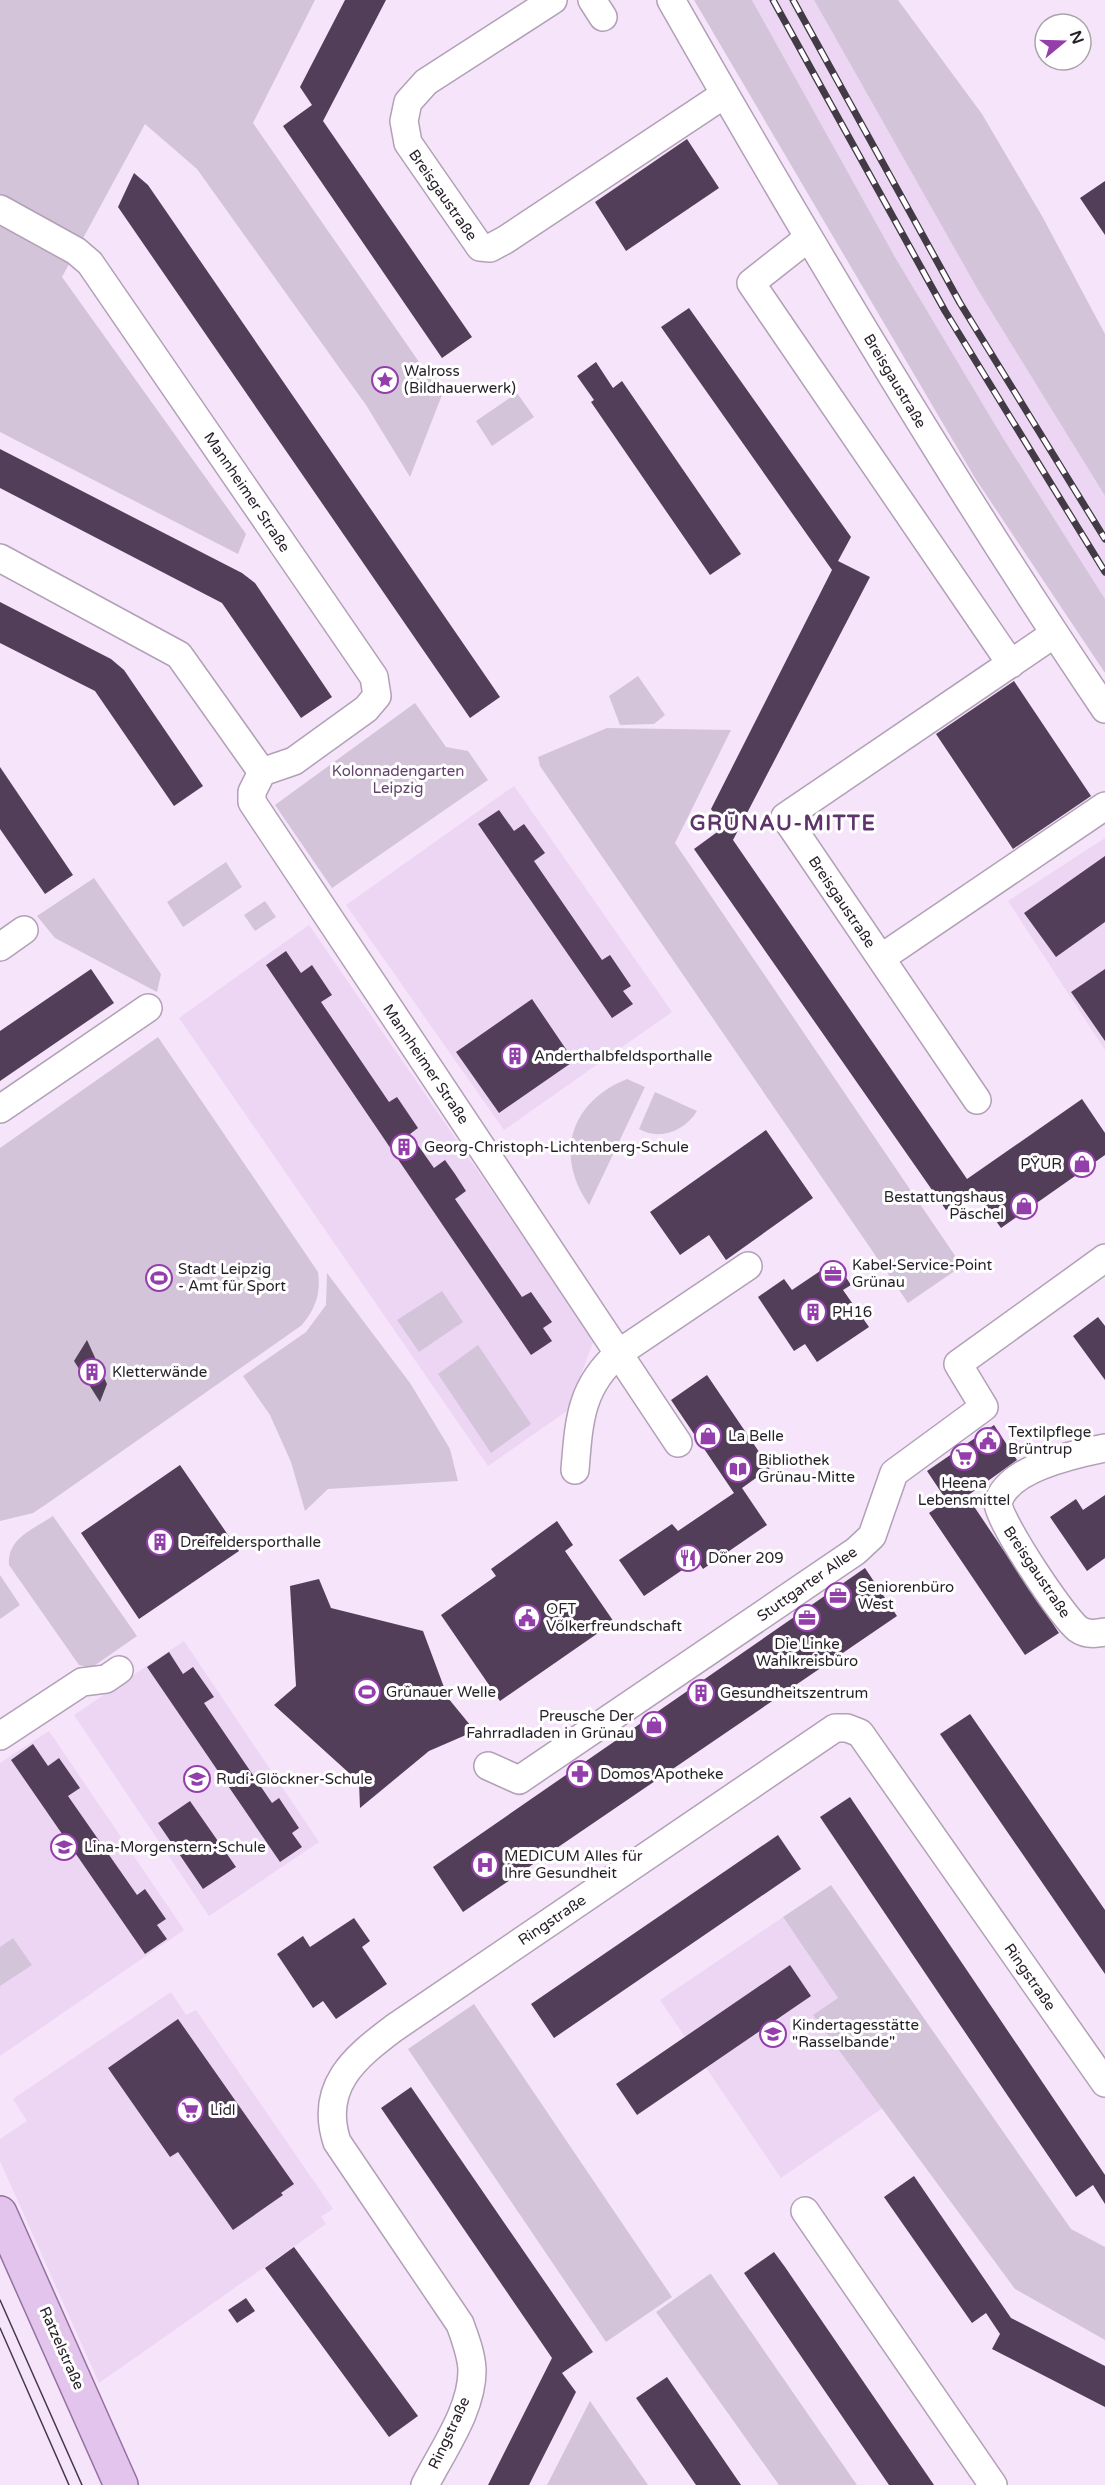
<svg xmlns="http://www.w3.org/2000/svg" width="1105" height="2485" viewBox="0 0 1105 2485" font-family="'Varela Round',sans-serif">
<rect width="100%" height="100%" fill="#f6e4fb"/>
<path fill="#ecd6f3" d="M752,0h62l164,290 127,206v103l-102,-161 -108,-181z
M514,786l158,226 -168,118 -158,-225z
M1105,838v212l-97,-149z
M309,925l285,415 -27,71 -79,55 -309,-448z
M184,1641l135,201 -110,74 -135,-201z
M49,1731l135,199 -184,126v-293z
M783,1917l120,177 -122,84 -121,-178z
M171,1992l15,23 10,-5 137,199 -12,8 5,7 -227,159 -99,-222v-22l27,-18 -14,-22z"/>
<path fill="#d4c4d9" d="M0,0h315l-62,123 189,272 -32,82 -44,-72 -169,-236 -52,-45 -83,153 184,257 -8,20 -238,-122z
M694,0h58l143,257 108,181 102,161v74l-130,-195z
M814,0h84l84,114 60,102 63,118v162l-127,-206z
M517,393l17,24 -42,29 -16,-25z
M638,676l27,39 -11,9 -34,1 -11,-29z
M415,703l31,44 22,4 20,29 -156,108 -57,-83z
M607,728l124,2 -56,113 287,423 -54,37 -368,-537 -2,-9z
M226,862l16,25 -59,40 -16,-25z
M94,878l67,96 -4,18 -102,-54 -18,-22z
M265,901l11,16 -21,14 -11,-16z
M158,1037l160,235c3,21 -2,36 -16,53l-254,178 -15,10 -33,8v-373z
M627,1079l18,8 -56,118c-35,-50 -19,-103 38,-126z
M655,1092l42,19c-12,20 -37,30 -58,18z
M327,1273l83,110 40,66 8,32 -130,8 -23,22 -14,-49 -21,-47 -27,-39 63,-44 20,-27z
M442,1291l21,31 -44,30 -22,-32z
M478,1345l53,79 -40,29 -53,-79z
M53,1516l84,120 -46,32 -12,-3 -70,-100c-2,-27 25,-36 44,-49z
M0,1575l20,30 -20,14z
M831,1885l240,344 34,18v93l-90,-51 -202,-274 25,-17 -55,-81z
M13,1938l19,27 -32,21v-39z
M474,2004l198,293 -66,45 -198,-293z
M710,2274h1l146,211h-78l-123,-173z
M590,2401l58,84h-101z"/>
<path fill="#523e58" d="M345,0h41l-63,121 149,216 -30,21 -159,-232 29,-21 -12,-18z
M687,139l32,49 -93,63 -31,-49z
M134,173l14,12 352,512 -30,21 -352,-511z
M1105,181v54l-25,-37z
M689,308l162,229 -13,24 32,16 -137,263 234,339 115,-80 23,34v22l-104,73 -29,-41 2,3 -28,20 -252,-361 30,-22 -13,-18 121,-239 -171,-243z
M596,362l17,26 9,-7 119,173 -31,21 -119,-173 3,-2 -17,-24z
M0,449l242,124 13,10 77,114 -31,21 -79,-115 -222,-115z
M0,602l111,57 13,11 79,116 -29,20 -79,-115 -95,-48z
M1014,681l77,115 -78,53 -77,-115z
M0,767l73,108 -28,19 -45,-65z
M499,810l15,21 10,-7 21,29 -11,8 68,99 8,-5 21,31 -8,5 10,13 -21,14 -134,-194z
M1105,856v66l-49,35 -32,-44z
M286,951l15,22 11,-8 20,30 -11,7 68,100 8,-5 21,31 -8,6 24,34 11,-8 10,14 11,17 -11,8 67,98 9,-5 21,30 -9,6 9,13 -21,14 -265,-390z
M91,969l23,34 -114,78v-50z
M1105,969v72l-34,-49z
M532,999l42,62 -75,52 -43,-61z
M766,1130l47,68 -87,62 -17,-25 -29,20 -30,-43z
M835,1261l16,24 -8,5 26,37 -52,35 -12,-18 -11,7 -36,-54 26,-18 8,11z
M1098,1317l7,9v54l-32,-44z
M87,1340l20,44 -7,18 -26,-41z
M707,1375l63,93 -28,20 25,37 -64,44 -6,-9 -53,36 -25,-36 53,-36 6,7 56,-38 -63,-93z
M994,1425l23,35 -50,36 92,137 -34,22 -96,-142 18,-12 -20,-30z
M180,1465l59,86 -100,68 -58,-86z
M1105,1495v63l-18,13 -37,-54 26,-18 7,11z
M557,1521l16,24 -8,6 49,71 -114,79 -59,-86 55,-39 -5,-7z
M865,1568l32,48 -434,296 -30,-45z
M319,1579l12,29 92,23 25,67 27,33 -46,20 -69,57 -1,-26 -85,-77 22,-19 -6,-100z
M169,1652l14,22 10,-7 21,30 -10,6 68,100 7,-5 20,30 -7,5 10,14 -22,15 -133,-195z
M970,1714l135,196v64l-165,-240z
M33,1744l15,22 11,-8 21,30 -12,8 69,99 8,-6 21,30 -9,6 10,14 -22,15 -134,-194z
M850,1797l255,378v29l-12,-19 -17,12 -256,-380z
M190,1801l46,66 -33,22 -45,-66z
M778,1835l23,34 -247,169 -23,-34z
M354,1918l16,23 -8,6 25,37 -51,35 -13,-18 -10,7 -36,-54 26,-18 7,11z
M790,1965l21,31 -174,119 -21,-31z
M178,2019l116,165 -13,9 2,2 -50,35 -55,-78 -8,5 -62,-89z
M411,2087l182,265 -31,21 14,19 -47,93h-41l64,-127 -171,-250z
M914,2176l97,142 94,48v41l-113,-58 8,-15 -14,-21 -14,10 -88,-126z
M294,2247l124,169 -29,21 -124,-169z
M774,2252l11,15 149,218h-45l-145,-212z
M246,2298l9,13 -18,12 -9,-13z
M667,2377l74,108h-45l-60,-87z"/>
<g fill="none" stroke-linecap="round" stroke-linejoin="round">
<defs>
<path id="minor" d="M553,0l-127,82 -18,20 -4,19 4,22 72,104 10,1 15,-8 220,-146
M592,0l11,17
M671,0c137,241 279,479 434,709
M0,209l76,42 14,12 284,414 3,19 -11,13 -72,52 -32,11 -10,20v10l426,641
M808,238l-57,45 260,381
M0,558l179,97 83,117
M0,947l24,-17
M881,958l224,-152
M977,1100l-192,-283 269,-183
M0,1109l148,-101
M1105,1448c-30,6 -98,20 -107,55 1,19 64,113 80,126 8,6 18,5 27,3
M575,1470c4,-49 5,-83 44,-117l129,-87
M0,1736l82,-54 24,-3 13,-9
M488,1766l31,14 337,-229 16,-15 22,-63 90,-66 -26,-43 147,-106
M805,2211l188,274
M425,2485c17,-34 48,-76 47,-116 -1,-16 -7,-31 -12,-45l-123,-182c-18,-55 17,-84 57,-114l441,-300h12l13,5 245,350"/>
<path id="major" d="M0,2213l121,272"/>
</defs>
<use href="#minor" stroke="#b1a0b6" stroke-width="30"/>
<use href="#major" stroke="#9471a0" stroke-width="36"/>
<use href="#minor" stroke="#fff" stroke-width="27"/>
<use href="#major" stroke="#e3c4ec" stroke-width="33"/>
<path stroke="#423a45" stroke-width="1.5" d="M0,2300l82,185
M0,2328l69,157"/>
<defs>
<path id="rail" d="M773,0l172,311 160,261
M793,0l167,303 145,236"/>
</defs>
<use href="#rail" stroke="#423a45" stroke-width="7"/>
<use href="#rail" stroke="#fff" stroke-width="4.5" stroke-dasharray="14" stroke-linecap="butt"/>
</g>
<defs>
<symbol id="sight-ring" viewBox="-11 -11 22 22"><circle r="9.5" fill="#fff" stroke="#933eab" stroke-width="1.5"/><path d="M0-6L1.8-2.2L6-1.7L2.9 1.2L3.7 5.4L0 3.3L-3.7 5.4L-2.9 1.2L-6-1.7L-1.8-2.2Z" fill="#933eab"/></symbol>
<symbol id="building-ring" viewBox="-11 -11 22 22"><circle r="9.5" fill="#fff" stroke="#933eab" stroke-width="1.5"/><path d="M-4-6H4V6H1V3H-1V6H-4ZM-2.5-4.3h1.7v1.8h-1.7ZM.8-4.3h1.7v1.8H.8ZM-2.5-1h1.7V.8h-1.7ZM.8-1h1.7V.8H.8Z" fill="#933eab"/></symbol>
<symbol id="shop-ring" viewBox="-11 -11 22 22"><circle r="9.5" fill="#fff" stroke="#933eab" stroke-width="1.5"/><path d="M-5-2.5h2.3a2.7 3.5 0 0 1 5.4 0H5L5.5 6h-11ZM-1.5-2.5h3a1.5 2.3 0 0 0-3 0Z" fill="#933eab"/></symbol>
<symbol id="office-ring" viewBox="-11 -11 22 22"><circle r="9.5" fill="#fff" stroke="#933eab" stroke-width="1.5"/><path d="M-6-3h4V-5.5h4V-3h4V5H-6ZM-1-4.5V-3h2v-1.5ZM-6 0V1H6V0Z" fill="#933eab"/></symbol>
<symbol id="stadium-ring" viewBox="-11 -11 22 22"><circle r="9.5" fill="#fff" stroke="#933eab" stroke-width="1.5"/><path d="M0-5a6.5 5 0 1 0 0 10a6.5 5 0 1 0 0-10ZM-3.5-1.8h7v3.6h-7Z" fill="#933eab"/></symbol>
<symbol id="civic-ring" viewBox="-11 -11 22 22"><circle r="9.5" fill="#fff" stroke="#933eab" stroke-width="1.5"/><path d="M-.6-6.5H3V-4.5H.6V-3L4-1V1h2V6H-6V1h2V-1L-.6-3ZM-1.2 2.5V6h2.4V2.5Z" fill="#933eab"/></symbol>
<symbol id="supermarket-ring" viewBox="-11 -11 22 22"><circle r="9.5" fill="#fff" stroke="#933eab" stroke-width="1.5"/><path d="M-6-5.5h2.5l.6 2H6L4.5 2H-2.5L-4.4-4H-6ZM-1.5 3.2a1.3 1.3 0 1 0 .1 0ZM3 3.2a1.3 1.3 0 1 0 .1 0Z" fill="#933eab"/></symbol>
<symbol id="library-ring" viewBox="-11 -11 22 22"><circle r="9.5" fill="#fff" stroke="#933eab" stroke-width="1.5"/><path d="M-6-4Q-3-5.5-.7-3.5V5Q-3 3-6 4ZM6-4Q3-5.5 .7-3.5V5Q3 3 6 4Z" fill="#933eab"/></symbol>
<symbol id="restaurant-ring" viewBox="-11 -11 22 22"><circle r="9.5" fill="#fff" stroke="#933eab" stroke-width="1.5"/><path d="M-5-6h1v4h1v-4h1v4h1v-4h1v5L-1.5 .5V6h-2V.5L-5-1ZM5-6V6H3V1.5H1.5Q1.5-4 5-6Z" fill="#933eab"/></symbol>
<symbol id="pharmacy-ring" viewBox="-11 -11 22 22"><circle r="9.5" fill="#fff" stroke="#933eab" stroke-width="1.5"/><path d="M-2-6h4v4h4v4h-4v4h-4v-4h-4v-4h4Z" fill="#933eab"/></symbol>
<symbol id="school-ring" viewBox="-11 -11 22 22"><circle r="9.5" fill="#fff" stroke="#933eab" stroke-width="1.5"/><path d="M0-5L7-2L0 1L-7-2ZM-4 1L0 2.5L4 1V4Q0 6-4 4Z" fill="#933eab"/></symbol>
<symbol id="hospital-ring" viewBox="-11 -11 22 22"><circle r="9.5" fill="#fff" stroke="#933eab" stroke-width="1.5"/><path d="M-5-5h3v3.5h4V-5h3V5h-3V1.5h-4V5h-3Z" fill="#933eab"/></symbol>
</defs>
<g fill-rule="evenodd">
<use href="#sight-ring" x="370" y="365" width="30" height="30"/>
<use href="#building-ring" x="500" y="1041" width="30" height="30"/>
<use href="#building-ring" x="389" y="1132" width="30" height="30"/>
<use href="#shop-ring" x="1067" y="1149" width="30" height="30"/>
<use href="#shop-ring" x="1009" y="1191" width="30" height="30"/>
<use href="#office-ring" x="818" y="1259" width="30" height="30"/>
<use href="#stadium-ring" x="144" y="1263" width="30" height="30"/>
<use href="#building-ring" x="798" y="1297" width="30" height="30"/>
<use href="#building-ring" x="77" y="1357" width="30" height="30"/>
<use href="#shop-ring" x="693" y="1421" width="30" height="30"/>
<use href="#civic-ring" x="973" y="1426" width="30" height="30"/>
<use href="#supermarket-ring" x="949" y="1442" width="30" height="30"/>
<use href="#library-ring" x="723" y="1454" width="30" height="30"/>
<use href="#building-ring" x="145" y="1527" width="30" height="30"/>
<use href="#restaurant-ring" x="673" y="1543" width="30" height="30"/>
<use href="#office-ring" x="823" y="1581" width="30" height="30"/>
<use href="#civic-ring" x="512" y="1603" width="30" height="30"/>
<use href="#office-ring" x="792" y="1603" width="30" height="30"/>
<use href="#stadium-ring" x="352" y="1677" width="30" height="30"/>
<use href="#building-ring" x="686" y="1678" width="30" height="30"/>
<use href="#shop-ring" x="639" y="1710" width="30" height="30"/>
<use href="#pharmacy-ring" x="565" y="1759" width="30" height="30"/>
<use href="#school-ring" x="182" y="1764" width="30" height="30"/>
<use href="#school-ring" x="49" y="1832" width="30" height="30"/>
<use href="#hospital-ring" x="470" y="1850" width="30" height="30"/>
<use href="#school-ring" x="758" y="2019" width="30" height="30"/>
<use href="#supermarket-ring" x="175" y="2095" width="30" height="30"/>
</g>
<g text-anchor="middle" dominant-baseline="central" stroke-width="6" stroke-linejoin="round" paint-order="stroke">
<g font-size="15" fill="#261f28" stroke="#fff">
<text transform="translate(443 195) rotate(55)">Breisgaustraße</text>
<text transform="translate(895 381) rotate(59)">Breisgaustraße</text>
<text transform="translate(247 492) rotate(56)">Mannheimer Straße</text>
<text transform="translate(842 902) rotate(56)">Breisgaustraße</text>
<text transform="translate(426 1064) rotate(56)">Mannheimer Straße</text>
<text transform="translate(1037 1572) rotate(56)">Breisgaustraße</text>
<text transform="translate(807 1584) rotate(-35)">Stuttgarter Allee</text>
<text transform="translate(552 1920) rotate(-34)">Ringstraße</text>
<text transform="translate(1030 1977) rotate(55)">Ringstraße</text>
<text transform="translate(62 2348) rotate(66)">Ratzelstraße</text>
<text transform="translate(449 2433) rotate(-65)">Ringstraße</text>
</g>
<g font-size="15" fill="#261f28" stroke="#fff" text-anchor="start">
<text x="404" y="371">Walross<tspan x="404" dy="17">(Bildhauerwerk)</tspan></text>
<text x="534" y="1056">Anderthalbfeldsporthalle</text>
<text x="424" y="1147">Georg-Christoph-Lichtenberg-Schule</text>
<text x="1062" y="1164" text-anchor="end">PŸUR</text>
<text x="1004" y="1197" text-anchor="end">Bestattungshaus<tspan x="1004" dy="17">Päschel</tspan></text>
<text x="852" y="1265">Kabel-Service-Point<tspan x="852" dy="17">Grünau</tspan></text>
<text x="178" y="1269">Stadt Leipzig<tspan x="178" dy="17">- Amt für Sport</tspan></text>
<text x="832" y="1312">PH16</text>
<text x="112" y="1372">Kletterwände</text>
<text x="1008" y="1432">Textilpflege<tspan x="1008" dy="17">Brüntrup</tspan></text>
<text x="728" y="1436">La Belle</text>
<text x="758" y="1460">Bibliothek<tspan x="758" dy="17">Grünau-Mitte</tspan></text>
<text x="964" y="1483" text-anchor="middle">Heena<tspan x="964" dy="17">Lebensmittel</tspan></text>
<text x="180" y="1542">Dreifeldersporthalle</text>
<text x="708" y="1558">Döner 209</text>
<text x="858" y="1587">Seniorenbüro<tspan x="858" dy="17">West</tspan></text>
<text x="546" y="1609">OFT<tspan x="546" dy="17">Völkerfreundschaft</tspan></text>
<text x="807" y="1644" text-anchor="middle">Die Linke<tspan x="807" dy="17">Wahlkreisbüro</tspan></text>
<text x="386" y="1692">Grünauer Welle</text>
<text x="720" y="1693">Gesundheitszentrum</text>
<text x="634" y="1716" text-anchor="end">Preusche Der<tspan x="634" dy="17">Fahrradladen in Grünau</tspan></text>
<text x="600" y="1774">Domos Apotheke</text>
<text x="216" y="1779">Rudi-Glöckner-Schule</text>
<text x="84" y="1847">Lina-Morgenstern-Schule</text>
<text x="504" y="1856">MEDICUM Alles für<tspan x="504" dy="17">Ihre Gesundheit</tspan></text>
<text x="792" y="2025">Kindertagesstätte<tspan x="792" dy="17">"Rasselbande"</tspan></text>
<text x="210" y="2110">Lidl</text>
</g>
<g font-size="15" fill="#63426d" stroke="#fff">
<text x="398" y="771">Kolonnadengarten<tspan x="398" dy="17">Leipzig</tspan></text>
</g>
<g font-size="21" font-weight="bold" letter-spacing="1.5" fill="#5e346a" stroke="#fff">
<text x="783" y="823">GRÜNAU-MITTE</text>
</g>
</g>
<g transform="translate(1063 42) rotate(71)"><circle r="28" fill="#ffffff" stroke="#a8a5a9" stroke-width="1.5"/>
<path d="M0-4.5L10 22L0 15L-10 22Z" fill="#933eab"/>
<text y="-9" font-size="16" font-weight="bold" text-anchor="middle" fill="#261f28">N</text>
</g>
</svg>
